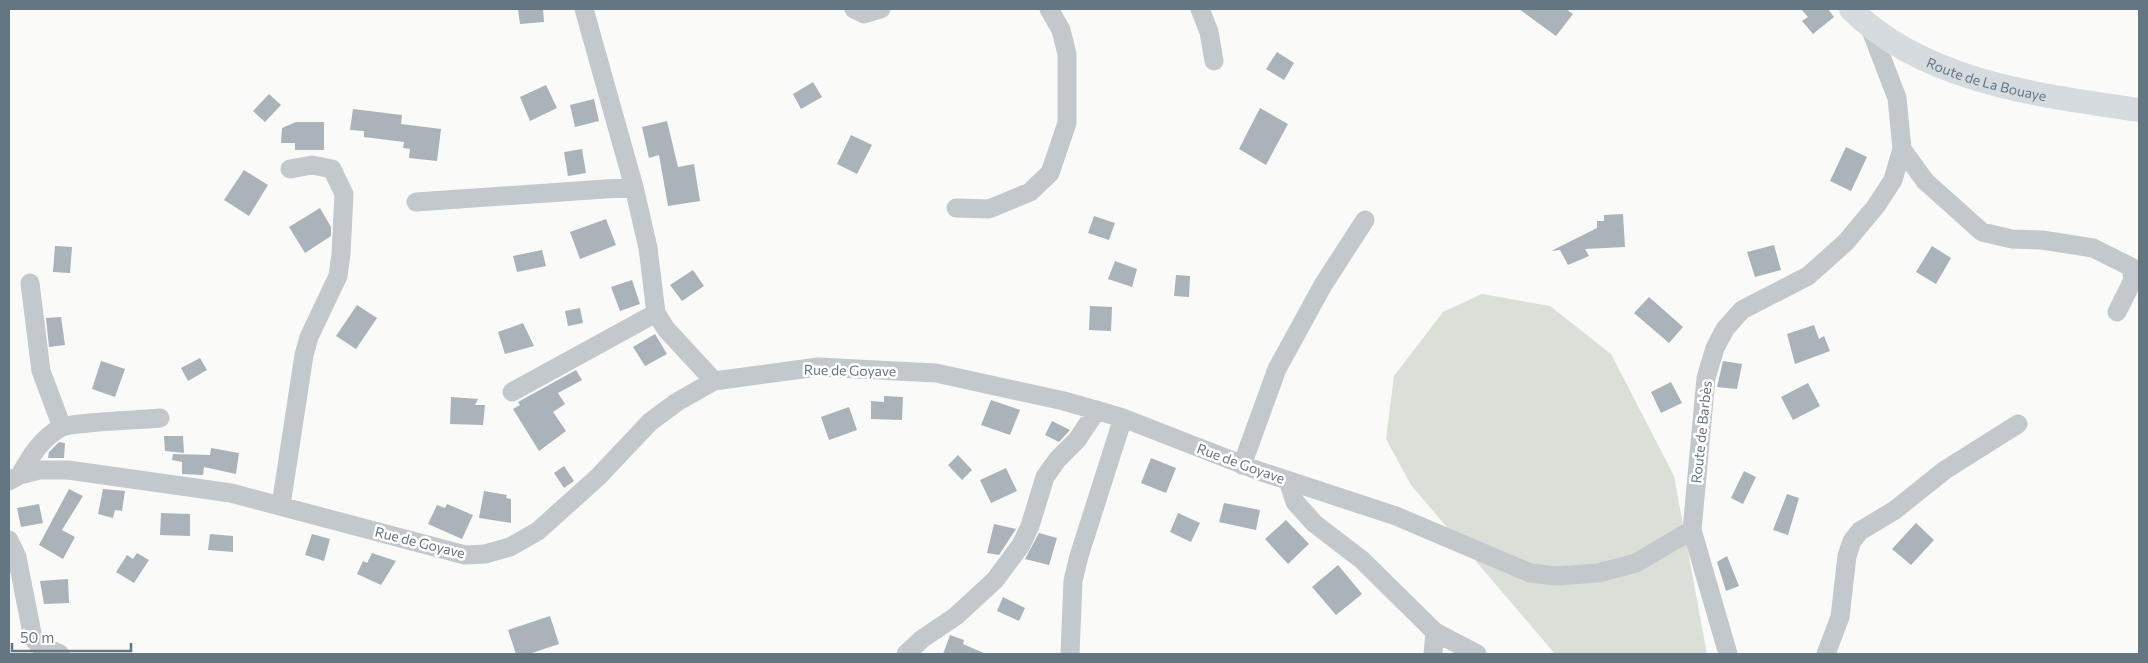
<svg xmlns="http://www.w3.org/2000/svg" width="2148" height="663" viewBox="0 0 2148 663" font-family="Commissioner,sans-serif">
<rect width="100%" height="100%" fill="#fafaf8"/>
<path fill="#dadfd7" d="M1482,294l68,12 61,48 63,122 33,178h-152l-144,-169 -25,-46 8,-63 49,-64z"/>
<path fill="#aab3b9" d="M518,9h25l1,13 -24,2z
M1519,9h47l7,5 -17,22z
M1801,9h27l6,8 -21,17 -11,-13 6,-4z
M1277,52l17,11 -10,17 -18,-11z
M813,82l9,15 -21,12 -8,-15z
M546,85l11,23 -27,13 -10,-24z
M269,94l12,11 -16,17 -12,-11z
M594,99l5,22 -24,6 -5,-22z
M1260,108l28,16 -22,41 -27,-16z
M353,109l49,6 -1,9 40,5 -4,32 -28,-3 1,-9 -7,-1 1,-6 -40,-5v-6l-14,-1z
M667,121l11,46 16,-3 6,37 -32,5 -9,-51 -10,3 -7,-31z
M296,122h28v28h-29v-7h-14l1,-15z
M851,135l21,10 -15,29 -20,-10z
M1846,147l21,10 -16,34 -21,-10z
M582,149l4,24 -18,3 -4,-24z
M244,170l24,15 -19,31 -25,-16z
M320,208l11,19v9l-26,17 -16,-26z
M1623,214l2,33 -40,2 4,7 -21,9 -8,-15 -9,1 46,-23v-7h7v-6z
M1094,216l21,7 -6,17 -21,-7z
M606,219l10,26 -36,14 -10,-27z
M1774,245l7,25 -26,7 -8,-25z
M55,246l17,1 -2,26 -17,-1z
M1932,246l19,12 -15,26 -20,-12z
M542,250l4,16 -29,6 -4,-16z
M1115,261l22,8 -5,18 -24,-8z
M693,270l11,16 -22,15 -12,-16z
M1176,275l14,1 -1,21 -15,-1z
M632,280l8,24 -20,7 -9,-24z
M1649,297l34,30 -14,16 -35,-30z
M357,305l20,13 -21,31 -20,-13z
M1090,306l22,1 -1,24 -22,-1z
M580,308l3,15 -15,3 -3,-15z
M61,317l4,28 -16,2 -3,-29z
M523,323l11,23 -29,8 -7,-22z
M1814,325l5,14 5,-3 6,15 -35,13 -8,-30z
M655,334l12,20 -22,12 -12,-19z
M200,358l7,12 -19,11 -7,-13z
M101,361l24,8 -10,28 -23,-8z
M1723,361l19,3 -5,25 -20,-2z
M576,370l6,10 -24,13 7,11 -12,8 13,19 -27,20 -26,-42 7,-4 -2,-3z
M1671,382l11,21 -21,10 -10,-21z
M1808,383l12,23 -27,14 -12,-23z
M884,396l19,1 -1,23 -31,-1v-18l13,1z
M451,397l27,2 -3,6h10l-2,20 -33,-1z
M991,400l29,10 -10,25 -29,-10z
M849,407l8,23 -28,10 -8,-23z
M1052,421l18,9 -11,12 -14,-7z
M164,436h19l1,17 -19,-2z
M59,442l6,1 -1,15h-16l1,-6z
M211,448l28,5 -3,21 -32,-7 -1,8 -21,-1v-12l-10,-2 1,-6 37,1z
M958,455l14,15 -10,10 -14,-15z
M1151,458l25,10 -10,25 -25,-10z
M564,466l10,15 -10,7 -10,-15z
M1006,468l11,23 -26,12 -11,-23z
M1744,471l12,6 -13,27 -12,-6z
M69,489l14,7 -21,34 13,7 -12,22 -24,-14z
M103,489l22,2 -3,20 -7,-1 -2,8 -15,-4z
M484,491l23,4 -1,3 5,1v24l-32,-5z
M1787,494l12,4 -11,37 -15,-5z
M1224,503l36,7 -4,20 -37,-8z
M39,504l4,19 -22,4 -4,-19z
M447,504l26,11 -11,24 -34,-15 9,-19 8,3z
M161,513l29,1v22l-30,-1z
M1178,513l22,10 -9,19 -21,-10z
M1286,520l23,24 -21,20 -23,-25z
M1916,523l18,17 -23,25 -19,-16z
M994,524l22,5 -17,26 -12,-2z
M1039,533l18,5 -8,27 -24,-6z
M210,534l23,2v16l-25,-2z
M312,534l18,5 -6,22 -19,-6z
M137,553l12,7 -15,23 -18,-11 11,-17 6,4z
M372,553l24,8 -15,24 -24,-11 6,-13 4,2z
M1727,556l12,30 -13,5 -9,-29z
M1338,565l24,29 -26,21 -24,-28z
M68,579l1,24 -25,1 -4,-23z
M1003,597l22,11 -6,13 -22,-10z
M550,616l9,28 -30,10h-13l-8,-24z
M950,635l14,5 -1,4 23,10h-43z"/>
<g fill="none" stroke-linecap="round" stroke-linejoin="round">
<path stroke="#c3c8cc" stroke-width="19" d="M584,9l50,178 14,61 8,65 10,16 48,52
M854,9l10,5 17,-5
M1200,9l9,23 5,29
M1902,149l23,32 57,51 30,7 30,1 51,8 38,19 2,13 -16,32
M416,202l218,-15
M956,208l33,1 41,-17 20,-19 17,-50v-69l-6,-24 -12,-21
M30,283l11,88 21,56
M512,392l144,-79
M1242,465l35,-96 46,-84 42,-65
M20,475c10,-18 21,-36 40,-47 11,-6 82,-8 100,-10
M9,481l11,-6 19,-5h29l163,23 234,62 20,-1 25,-7 28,-16 60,-54 52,-55 27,-20 37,-21 104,-14 118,6 128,28 59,17 136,53 137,45 134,57 26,3 42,-3 38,-10 56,-33
M1288,481l7,21 20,22 47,36 73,72 -2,22
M281,505l23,-150 5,-18 29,-61 3,-22 3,-60 -12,-25 -20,-4 -22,4
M9,540l8,17 16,81 6,7 21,9
M1435,632l42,22
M906,654l16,-15 34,-23 39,-36 26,-35 9,-19 15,-49 12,-17 20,-20 20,-30
M1070,654l3,-73 6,-25 44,-138
M1728,654l-36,-124 14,-152 9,-30 10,-19 17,-19 66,-34 38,-34 30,-36 17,-26 9,-31 -5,-51 -28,-73
M1826,654l14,-37 7,-61 5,-15 8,-10 35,-21 50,-40 73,-46"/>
<path stroke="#d6dbdf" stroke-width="24" id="s1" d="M1851,9c72,73 192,87 288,101"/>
</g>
<g text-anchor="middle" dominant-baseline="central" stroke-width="5" stroke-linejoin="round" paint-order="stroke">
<g font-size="14" fill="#657683" stroke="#fff">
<text stroke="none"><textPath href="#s1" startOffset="155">Route de La Bouaye</textPath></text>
<text transform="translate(850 370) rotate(1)">Rue de Goyave</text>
<text transform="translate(1701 432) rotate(-84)">Route de Barbès</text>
<text transform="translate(1241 463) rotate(20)">Rue de Goyave</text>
<text transform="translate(420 542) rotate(14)">Rue de Goyave</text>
</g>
</g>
<rect width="2148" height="663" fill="none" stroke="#657683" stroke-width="20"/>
<path d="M12 643v8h119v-8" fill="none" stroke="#657683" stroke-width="2.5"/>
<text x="20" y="643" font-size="15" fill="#657683" stroke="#ffffff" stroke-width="4" paint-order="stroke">50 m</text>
</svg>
